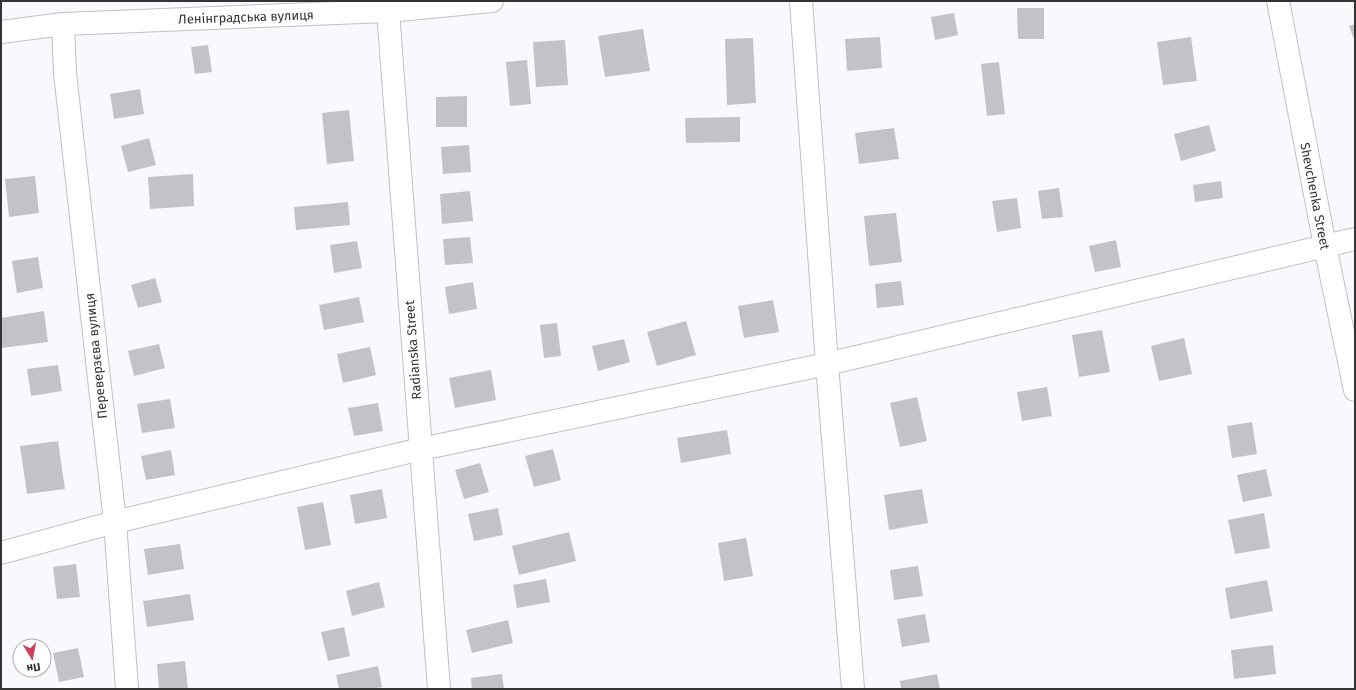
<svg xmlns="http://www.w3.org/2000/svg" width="1356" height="690" viewBox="0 0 1356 690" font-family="'Fira Sans',sans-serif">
<rect width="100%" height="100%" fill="#f9f8fd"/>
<path fill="#c3c3c7" d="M1017,8h27v31h-26z
M954,13l4,22 -23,5 -4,-23z
M1355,24v18l-6,-16z
M643,29l7,42 -45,6 -7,-41z
M880,37l2,31 -35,3 -2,-32z
M1191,37l6,44 -34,4 -6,-43z
M753,38l3,65 -29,2 -2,-66z
M565,40l3,45 -32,2 -3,-45z
M208,45l4,27 -17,2 -4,-27z
M527,60l4,44 -21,2 -4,-44z
M999,62l6,52 -18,2 -6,-52z
M140,89l4,25 -30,5 -4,-25z
M467,96v31h-31v-30z
M349,110l5,51 -27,3 -5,-51z
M740,117v25l-54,1 -1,-25z
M1209,125l7,26 -35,10 -7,-27z
M894,128l5,31 -40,5 -4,-31z
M149,138l7,27 -28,7 -7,-26z
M469,145l2,27 -28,2 -2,-27z
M193,174l1,32 -44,3 -2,-32z
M35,176l4,37 -30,4 -4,-38z
M1221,181l2,17 -28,4 -2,-17z
M1059,188l4,29 -21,2 -4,-28z
M470,191l3,30 -31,3 -2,-30z
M1017,198l4,30 -24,4 -5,-31z
M348,202l2,23 -54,5 -2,-23z
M896,213l6,49 -33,4 -5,-50z
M470,237l3,26 -28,2 -2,-26z
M1116,240l5,27 -26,5 -6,-26z
M357,241l5,27 -28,5 -4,-28z
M38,257l5,31 -26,5 -5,-32z
M155,278l7,24 -24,6 -7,-23z
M901,281l3,24 -27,3 -2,-24z
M473,282l4,27 -28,5 -4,-27z
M359,297l5,25 -40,8 -5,-25z
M773,300l6,32 -35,6 -6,-32z
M44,311l4,31 -46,6 -1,-30z
M686,321l10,34 -39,11 -10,-34z
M557,323l4,33 -17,2 -4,-33z
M1102,330l8,42 -31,5 -7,-42z
M1184,338l8,36 -33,7 -8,-35z
M624,339l6,23 -32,9 -6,-25z
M159,344l6,24 -31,8 -6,-25z
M370,347l6,28 -33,8 -6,-29z
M58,365l4,26 -31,5 -4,-27z
M491,370l5,30 -41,8 -6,-30z
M1047,387l5,29 -30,5 -5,-29z
M917,397l10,44 -27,6 -10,-44z
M170,399l5,29 -33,5 -5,-29z
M378,403l5,28 -29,5 -6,-28z
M1252,422l5,32 -25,4 -5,-32z
M727,430l4,24 -50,9 -4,-25z
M58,441l7,48 -38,5 -7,-48z
M553,449l8,31 -27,7 -9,-31z
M171,450l4,25 -29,5 -5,-24z
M480,463l9,29 -25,7 -9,-29z
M1266,469l6,27 -29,6 -6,-27z
M382,489l5,29 -32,6 -5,-29z
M922,489l6,34 -39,7 -5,-35z
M323,502l8,43 -26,5 -8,-43z
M498,508l5,27 -29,6 -6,-27z
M1264,513l6,35 -35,6 -7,-34z
M569,532l7,29 -57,14 -7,-29z
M746,538l7,38 -29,5 -6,-38z
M180,544l4,25 -36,6 -4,-26z
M76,564l4,33 -23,2 -4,-32z
M918,566l5,30 -29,4 -4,-30z
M546,579l4,23 -33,6 -4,-23z
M1267,580l6,31 -43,8 -5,-31z
M379,582l6,25 -33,9 -6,-25z
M190,594l4,26 -47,7 -4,-26z
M925,614l5,28 -28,5 -5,-28z
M508,620l5,23 -41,10 -6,-23z
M344,627l6,29 -22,5 -7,-29z
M1273,645l3,29 -42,5 -3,-29z
M78,648l6,29 -25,5 -6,-29z
M185,661l3,28h-29l-2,-25z
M378,666l4,21 -10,2h-33l-3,-14z
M502,674l2,15h-32l-1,-11z
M937,674l3,15h-39l-1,-8z"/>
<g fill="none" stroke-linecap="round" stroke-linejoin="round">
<defs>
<path id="minor" d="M801,1l26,363 26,325
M1278,1l47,245 30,144
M388,11l51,678
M63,24l2,49 50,449 12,167
M1,32l62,-8 325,-13 104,-10
M1,553l114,-31 306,-73 406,-85 528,-125"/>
</defs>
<use href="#minor" stroke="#c1c0c5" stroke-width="24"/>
<use href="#minor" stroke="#fff" stroke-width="22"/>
</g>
<g text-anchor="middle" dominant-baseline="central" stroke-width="3" stroke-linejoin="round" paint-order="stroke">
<g font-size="13" fill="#343436" stroke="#fff">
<text transform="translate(246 17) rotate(-2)">Ленінградська вулиця</text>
<text transform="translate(1315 196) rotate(79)">Shevchenka Street</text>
<text transform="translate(413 350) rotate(-94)">Radianska Street</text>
<text transform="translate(96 356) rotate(-96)">Переверзєва вулиця</text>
</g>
</g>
<rect width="1356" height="690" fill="none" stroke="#343436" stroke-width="4"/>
<g transform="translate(32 658) rotate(170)"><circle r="19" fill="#ffffff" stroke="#aeaeaf"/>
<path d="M0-3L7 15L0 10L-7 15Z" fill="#d0405a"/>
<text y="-6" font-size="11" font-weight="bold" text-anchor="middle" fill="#343436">Пн</text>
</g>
</svg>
